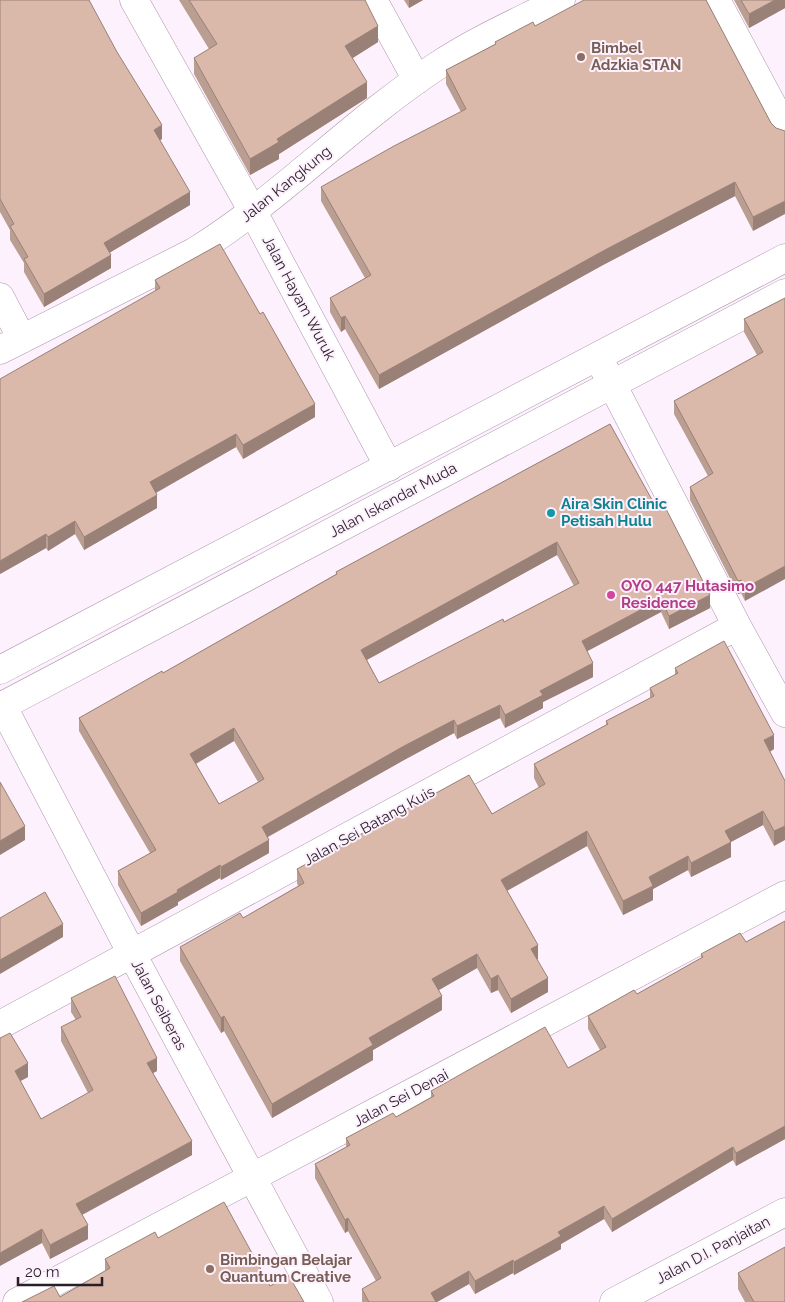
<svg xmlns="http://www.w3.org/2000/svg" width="785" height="1302" viewBox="0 0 785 1302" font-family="Raleway,sans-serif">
<rect width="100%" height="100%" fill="#fcf1fc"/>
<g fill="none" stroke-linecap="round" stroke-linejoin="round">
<defs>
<path id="minor" d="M134,0l118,210 137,257
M373,0l44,80
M716,0l69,129
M0,297l22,42
M0,350l194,-98c87,-54 158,-130 243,-186 39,-26 83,-45 124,-66
M598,357l139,269 48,87
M2,705l130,249 187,348
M0,1025l737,-399
M17,1302l768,-407
M614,1302l171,-90"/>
<path id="secondary" d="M0,670l785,-412
M0,707l785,-414"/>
</defs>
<use href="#minor" stroke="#ad95ae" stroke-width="29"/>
<use href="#secondary" stroke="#ad95ae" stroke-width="29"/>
<use href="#minor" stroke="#fff" stroke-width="28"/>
<use href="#secondary" stroke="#fff" stroke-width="28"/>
</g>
<path fill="#bb9e92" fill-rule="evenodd" d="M0,0l162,139 -2,1 30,65 -81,48 2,15 -67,39 -20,-35v-9l-14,-23v-10l-10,-18z
M179,0h186l13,42 -26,16 15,40 -88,56v5l-29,16 -56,-101v-16l15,-9z
M404,0h19l-14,8z
M584,0h122l65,123 -18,108 -18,-35 -132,69 -224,124 -34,-60 -4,3 -11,-20v-14l35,-20 -44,-77v-14l140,-75 -15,-28v-14l49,-26v-2l40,-16 49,-25z
M734,0h51v8l-36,20z
M155,280l160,137 -72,42 -7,-12 -80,46 1,15 -73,42 -9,-16 -27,17 -2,-3 -46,26 155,-283z
M785,298l-40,303 -4,-8 -3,1 -48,-94v-13l18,-11 -34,-62v-13l83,-46 -13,-23v-13z
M610,424l100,184 -41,21 -8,-17 -74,39 6,26 -50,25v6l-38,20 -5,-10 -43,21 -3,-6 -50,27 -136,77 1,16 -48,27 -1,-2 -42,24v3l-37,21 -23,-41v-14l32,-18 -71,-122v-13l84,-45 173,-99v-2zM557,555l17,31 -70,36 -125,61 -12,-23zM234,741l24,41 -39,22 -23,-40z
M675,668l99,81 -4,3 15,29 -11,65 -11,-21 -32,17v15l-40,20 -3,-7 -35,19v11l-30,15 -36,-69 -80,45 31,68 -1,1 11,32 -37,21 -13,-23 -7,3 -14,-25 -38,22 3,20 -69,40v10l-101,58 -48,-87 -3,2 -41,-72v-14l63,-29 55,-32 -1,-3v-14l195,-55 47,-26 -5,-10v-14l72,-39v-4l44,-23v-10l25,-13z
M785,921v218l-49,27 -3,-6 -121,72 -8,-13 -43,25v5l-47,26 -1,-2 -38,21 -6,-10 -32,18h-75v-13l14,-8 -28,-50 -3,2 -30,-55v-14l31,-16v-10l50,-21 35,-20v-6l137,-23 32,-18 -12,-21v-13l49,-22 64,-36v-4l45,-12z
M71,998l86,73 -4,2 39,82 -110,60 6,24 -38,20 -8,-16 -42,-205 28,39 -8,4 21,38 47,-26 -27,-52v-14l15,-7 -5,-8z
M158,1238l112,48 -210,11 45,-26v-12z
M738,1273l47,29h-40l-7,-13z"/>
<path fill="#998177" d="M409,0h14l-14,8z
M775,0h10v8l-36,20v-14z
M378,26v16l-33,21v-17z
M367,82v16l-88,56v5l-29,16v-16l27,-20z
M162,125v14l-8,4v-13z
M735,182v14l-132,69 -224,124v-14l224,-124z
M190,192v13l-86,51v-13z
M785,201v13l-32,17v-14z
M111,255v13l-67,39v-13z
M345,316v13l-4,3v-14z
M315,404v13l-72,42v-14z
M236,434v13l-86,49v-14z
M157,495v13l-73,42v-13z
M75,521v13l-27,17v-14z
M46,534v14l-46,26v-13z
M557,542v13l-196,108v-13z
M785,566v13l-40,22v-13z
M741,580v13l-3,1v-13z
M710,595v13l-41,21v-13z
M661,599v13l-79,42v-13z
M593,663v14l-50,25v6l-38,20v-13l35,-24z
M500,705v13l-43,21v-13z
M454,720v13l-50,27 -142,80v-13l142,-81z
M234,728v13l-44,26v-13z
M774,735v14l-10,6v-15z
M763,811v14l-38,20v-14z
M25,826v14l-25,15v-14z
M785,826v14l-11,6v-15z
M587,831v15l-86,48v-14z
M269,840v13l-48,27v-13z
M731,842v15l-40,20v-14z
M688,856v14l-35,19v11l-30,15v-14l26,-24z
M220,865v13l-42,24v3l-37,21v-13l36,-23z
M63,924v13l-63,37v-14z
M538,945v14l-7,4v-14z
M477,954v14l-45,26v-15z
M498,975v15l-7,3v-14z
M548,978v14l-37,21v-14z
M442,996v14l-69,40v10l-101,58v-14l97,-66z
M224,1016v15l-3,2v-15z
M157,1058v13l-10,5v-13z
M28,1063v14l-13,7v-13z
M785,1126v13l-49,27v-13z
M192,1141v14l-116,63v-14z
M733,1147v13l-121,72v-13z
M604,1206v13l-43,25v5l-47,26v-13l44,-30z
M348,1218v13l-3,2v-13z
M88,1225v14l-38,20v-14z
M42,1229v14l-42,23v-13z
M513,1260v13l-38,21v-13z
M469,1271v13l-32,18h-6v-9z"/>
<path fill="#dab8aa" stroke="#998177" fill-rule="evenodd" d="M0,0h89l28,52 45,73 -8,5 36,62 -86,51 7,12 -67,39 -20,-35 4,-2 -18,-31 4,-2 -14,-25z
M189,0h176l13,26 -33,20 22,36 -90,57 2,3 -29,17 -56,-101 23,-14z
M584,0h122l65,123 5,5 9,3v70l-32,16 -18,-35 -132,69 -224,124 -34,-59 -4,2 -11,-20 41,-23 -50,-88 73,-41 72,-37 -20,-39 50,-26 -1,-2 38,-20 2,4z
M741,0h34l-26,14z
M220,244l40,70 3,-2 52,92 -72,41 -7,-11 -86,48 7,13 -73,42 -9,-16 -27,16 -2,-3 -46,27v-182l160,-91 -5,-8z
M785,298v268l-40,22 -4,-8 -3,1 -48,-94 23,-14 -39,-72 89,-49 -19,-33z
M610,424l46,83 7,-4 47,92 -41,21 -8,-17 -79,42 11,22 -53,28 3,4 -38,20 -5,-10 -43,21 -3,-6 -50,26 -142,81 7,13 -48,27 -1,-2 -43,25 1,2 -37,21 -23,-42 38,-21 -77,-132 83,-47 1,2 174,-99 -1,-2zM557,542l22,41 -75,39 -1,-3 -124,64 -18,-33zM234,728l30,51 -45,25 -29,-50z
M724,641l50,94 -10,5 21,41v45l-11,5 -11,-20 -38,20 6,11 -40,21 -3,-7 -39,21 4,9 -30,15 -36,-70 -86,49 37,65 -7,4 17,29 -37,21 -13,-24 -7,4 -14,-25 -45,25 10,17 -73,42 4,7 -101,59 -48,-88 -3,2 -41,-71 60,-34 3,5 61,-35 -7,-14 172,-94 23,39 53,-30 -11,-20 74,-40 -2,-3 48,-25 -4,-8 28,-15 -3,-5z
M0,782l25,44 -25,15z
M45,892l18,32 -63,36v-42z
M785,921v205l-49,27 -3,-6 -121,72 -8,-13 -46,26 3,4 -47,26 -1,-2 -38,21 -6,-10 -38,22 5,9h-67l-7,-13 19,-11 -33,-60 -3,2 -30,-56 35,-19 -4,-7 47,-25 3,4 38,-21 -3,-5 114,-64 23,41 38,-21 -18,-31 46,-26 3,4 66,-37 -2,-3 39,-21 6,9z
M115,976l42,82 -10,5 45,78 -116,63 12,21 -38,20 -8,-16 -42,24v-215l10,-5 18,30 -13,8 26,48 52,-29 -32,-63 20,-10 -10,-19z
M224,1202l46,84 19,-10 15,26h-282l32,-16 6,11 50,-29 -5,-9 50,-27 3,6z
M785,1247v55h-31l-16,-29z"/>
<g fill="#8d6e63" stroke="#fcf1fc" stroke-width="2">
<circle cx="581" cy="57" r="5"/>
<circle cx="210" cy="1269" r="5"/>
</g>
<circle fill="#0f9aa8" stroke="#fcf1fc" stroke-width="2" cx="551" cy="513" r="5"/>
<circle fill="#d1479c" stroke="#fcf1fc" stroke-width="2" cx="611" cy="595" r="5"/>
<g text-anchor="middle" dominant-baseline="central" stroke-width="4" stroke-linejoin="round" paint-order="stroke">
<g font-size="15" font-weight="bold" fill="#785e54" stroke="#fcf1fc" text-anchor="start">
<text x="591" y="48">Bimbel<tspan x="591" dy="17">Adzkia STAN</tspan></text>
<text x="220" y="1260">Bimbingan Belajar<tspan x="220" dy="17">Quantum Creative</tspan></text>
</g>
<g font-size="15" fill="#281f28" stroke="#fcf1fc">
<text transform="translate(286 184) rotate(-39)">Jalan Kangkung</text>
<text transform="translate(299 298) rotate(62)">Jalan Hayam Wuruk</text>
<text transform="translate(393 500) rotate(-28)">Jalan Iskandar Muda</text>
<text transform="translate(369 826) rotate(-29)">Jalan Sei Batang Kuis</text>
<text transform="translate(159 1005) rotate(62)">Jalan Seiberas</text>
<text transform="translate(401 1098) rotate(-28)">Jalan Sei Denai</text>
<text transform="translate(713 1250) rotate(-28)">Jalan D.I. Panjaitan</text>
</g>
<g font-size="15" font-weight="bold" fill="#0d838f" stroke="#fcf1fc" text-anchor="start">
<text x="561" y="504">Aira Skin Clinic<tspan x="561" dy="17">Petisah Hulu</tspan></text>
</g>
<g font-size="15" font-weight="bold" fill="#b23c85" stroke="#fcf1fc" text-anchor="start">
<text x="621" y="586">OYO 447 Hutasimo<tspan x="621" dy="17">Residence</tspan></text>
</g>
</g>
<path d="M18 1277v8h84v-8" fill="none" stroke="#281f28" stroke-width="2.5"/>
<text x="25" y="1277" font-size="15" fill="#281f28" stroke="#fcf1fc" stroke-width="4" paint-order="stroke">20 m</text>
</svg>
